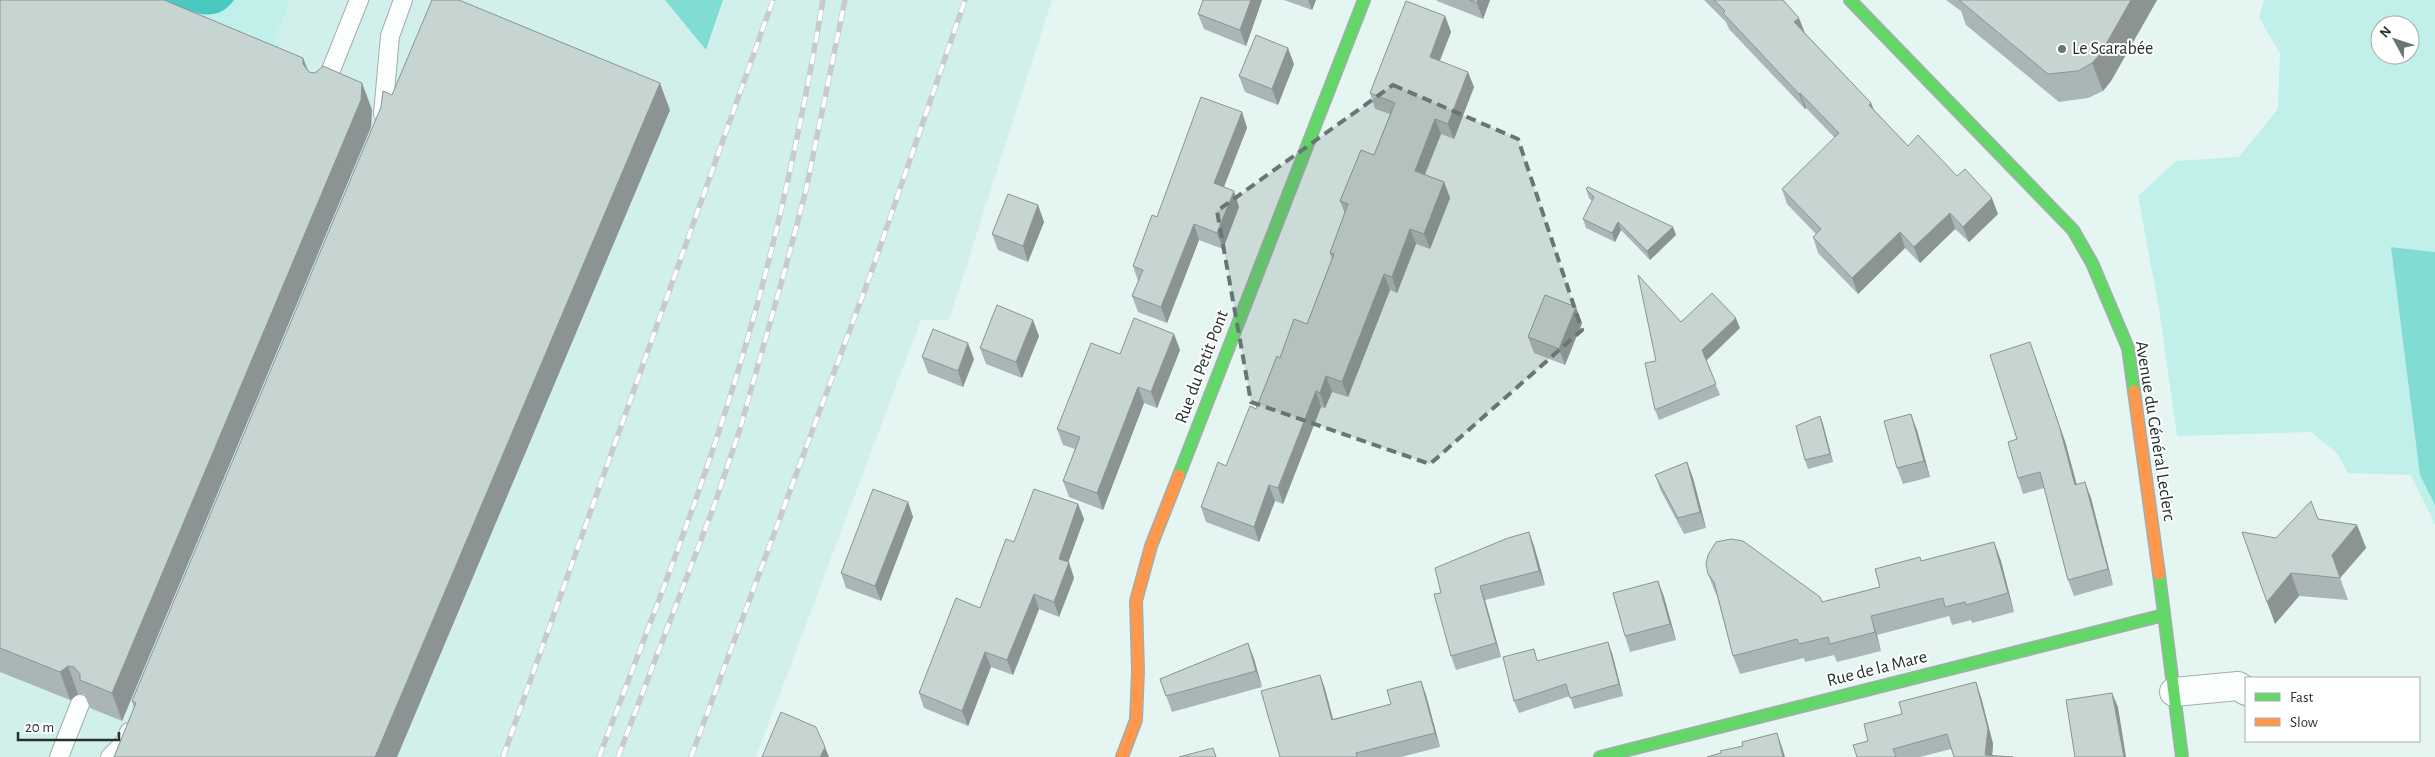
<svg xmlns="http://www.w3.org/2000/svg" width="2435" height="757" viewBox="0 0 2435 757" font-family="'Alegreya Sans',sans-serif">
<rect width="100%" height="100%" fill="#e4f5f2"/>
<path fill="#d2f0eb" d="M0,0h665l41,49 17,-49h329l-103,320h-28l-165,437h-756z"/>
<path fill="#c0f0e9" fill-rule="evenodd" d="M141,0h146l1,8 -14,32 6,3 -7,14z
M2264,0h171v252l-44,-5 44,123v155l-24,-50 -63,-2 -10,-19 -27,-22 -134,4 -18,-127 -21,-113 38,-35 63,-4 39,-48 2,-55 -21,-37zM2380,25h30v30h-30z"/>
<path fill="#81dcd3" d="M665,0h58l-17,50z
M2391,247l44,5v253l-15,-30z"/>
<path fill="#49c9bf" d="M164,0h70c-19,27 -47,10 -70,0z"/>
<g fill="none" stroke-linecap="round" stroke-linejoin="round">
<defs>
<path id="lane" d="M323,90l36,-90
M383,114l7,-78 13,-36
M59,757l21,-53
M110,757l15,-15 4,-10"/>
<path id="street" d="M2174,692l64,-6 8,5"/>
<path id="fast" d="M1850,0l223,230 19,33 36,85 6,43
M1179,475l185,-475
M2159,574l23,183
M1600,757l564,-142"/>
<path id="slow" d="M2134,391l25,183
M1122,757l14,-37 2,-49 -2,-70 15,-55 28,-71"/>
</defs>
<use href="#lane" stroke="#a1aeac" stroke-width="20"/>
<use href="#street" stroke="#a1aeac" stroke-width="30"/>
<use href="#fast" stroke="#a1aeac" stroke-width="14"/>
<use href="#slow" stroke="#a1aeac" stroke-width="14"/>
<use href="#lane" stroke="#fbfefd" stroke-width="18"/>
<use href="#street" stroke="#fbfefd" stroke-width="28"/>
<use href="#fast" stroke="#63d668" stroke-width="11"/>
<use href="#slow" stroke="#ff974d" stroke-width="11"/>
<defs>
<path id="rail" d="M503,757l270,-757
M599,757c54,-141 110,-282 151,-427 31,-108 54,-219 73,-330
M618,757l96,-251 26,-77 46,-163 20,-76 39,-190
M691,757l180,-484 94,-273"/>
</defs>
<use href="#rail" stroke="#c7cccb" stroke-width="5.5"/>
<use href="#rail" stroke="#fff" stroke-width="4" stroke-dasharray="11" stroke-linecap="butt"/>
</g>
<path fill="#aab6b5" d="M0,0l303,58 6,14 53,11 10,27 -1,17 -249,594 -32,-13 -6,-14h-6l-8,6 -70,-28z
M1203,0h59l-16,46 -42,-17 -6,-15z
M1284,0h32l-4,10z
M1437,0h53l-7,19 -46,-18z
M1704,0h79l22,33 66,70 3,7 34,36 49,30 41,38 -29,28 -14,-13 -35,34 -15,-15 -47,46 -40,-41 -5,-16 3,-3 -29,-30 -5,-15 53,-51 -29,-30 -1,1 -76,-80 -3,-7z
M1946,0h211l-46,81 -8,10 -15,7 -29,4 -93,-77 -5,-14z
M1445,16l6,16 -11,29 34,26 -20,52 -13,-5 -16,41 19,7 6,16 -20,51 -14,-5 -19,49 -7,-3 -42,107 -16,-5 -7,16 -4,-1 -38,97 -8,-3 -16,41 -53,-20 -5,-15 25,-41 30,-57 24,-51 27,-34 25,-65 -2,-6 15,-39 -5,-13 34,-46 16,-41 -15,-5 -5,-16z
M1294,64l-16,41 -33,-13 -6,-16z
M392,95l278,15 -273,647h-283l20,-49 -2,-7z
M1242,112l5,16 -23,59 15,20 -16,42 -24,-9 -32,83 -29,-11 -6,-16 6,-15 -5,-15 24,-49z
M1586,189l87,38 3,8 -26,25 -29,-30 -6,12 -29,-14 -3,-9 9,-18 -3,-3z
M1038,205l6,17 -16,40 -30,-12 -6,-16z
M1681,322l59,6 -34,32 14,35 -61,25 -4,-10 1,-49z
M1582,323l-17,42 -31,-12 -6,-16z
M1174,334l6,16 -23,58 -13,-5 -41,107 -34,-13 -6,-16 12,-32 -12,-4 -6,-16 63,-75z
M1039,336l-17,42 -36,-14 -6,-16z
M922,357l52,2 -11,28 -35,-14z
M1820,416l3,8 10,38 -25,7 -3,-9z
M1917,430l13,47 -27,7 -6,-16z
M2065,441l12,44 14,13 22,87 -39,11 -6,-16 -24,-92 -21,6 -5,-16z
M1687,462l6,16 13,50 -22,6 -23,-43 -6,-16z
M908,502l5,15 -32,84 -35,-13 -5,-15z
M1078,504l6,15 -16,43 6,16 -15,39 -20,-8 -26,66 -22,-8 -23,59 -44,-18 -5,-15 61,-85 34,-66z
M2318,519l39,6 9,23 -26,30 8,22 -49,-4 -24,28 1,-86z
M1529,532l5,14 11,39 -60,15 16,57 -45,13 -5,-14 -10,-63z
M1994,542l7,19 13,51 -42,11 -1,-3 -19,5 -3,-9 -72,19 4,16 -44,11 -3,-7 -29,7 -1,-4 -64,16 -7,-18 -16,-60 -2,-4 -7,-18 112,23 2,5 58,-15 42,-26z
M1658,581l6,16 12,43 -46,12 -5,-16z
M1248,643l6,16 8,28 -90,25 -12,-33z
M1612,653l11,43 -49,13 -4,-13 -51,17 -5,-12 24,-40z
M1320,675l5,14 8,30 58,-15 30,-23 5,14 14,52 -39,10h-121z
M1981,697l12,47 -1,12 -38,1 -3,-8 -31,8h-63l11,-16z"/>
<path fill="#8b9493" d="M1251,0h11l-16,46 -6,-16z
M1308,0h8l-4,10z
M1478,0h12l-7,19 -6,-16z
M2131,0h26l-46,81 -8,10 -11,-28z
M1445,16l6,16 -16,40 -5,-15z
M1799,18l6,15 -11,-11z
M1288,48l6,16 -16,41 -6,-16z
M303,58l10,28 -10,-22z
M1468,72l6,15 -20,52 -6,-15z
M362,83l10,27 -1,17 -249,594 -10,-28z
M660,83l10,27 -273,647h-22z
M1800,93l6,15 -1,1 -6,-15z
M1871,103l6,15 -8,-13z
M1242,112l5,16 -28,71 -5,-16z
M1435,119l6,15 -21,52 -5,-15z
M1444,182l6,16 -20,51 -6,-15z
M1234,191l5,16 -16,42 -6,-16z
M1992,198l6,16 -29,28 -6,-15z
M1038,205l6,17 -16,40 -5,-16z
M1950,213l5,16 -35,34 -6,-16z
M1618,222l3,8 -6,12 -3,-9z
M1194,224l5,16 -32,83 -6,-16z
M1673,227l3,8 -26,25 -3,-9z
M1410,229l6,15 -19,49 -5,-16z
M1900,232l5,16 -47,46 -6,-16z
M1384,274l6,16 -42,107 -6,-15z
M1576,307l6,16 -17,42 -6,-16z
M1736,318l4,10 -34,33 -4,-11z
M1033,320l6,16 -17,42 -6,-16z
M1174,334l6,16 -23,58 -6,-16z
M968,343l6,16 -11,28 -5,-16z
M2036,358l29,83 16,60 -6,-16z
M1326,376l6,16 -7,16 -5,-15z
M1138,387l6,16 -41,107 -6,-17z
M1316,391l5,16 -38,97 -5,-16z
M1911,414l6,16 13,47 -6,-16z
M1820,416l3,8 10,38 -3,-8z
M1687,462l6,16 13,50 -6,-16z
M2085,482l6,16 22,87 -5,-16z
M1269,485l6,16 -16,41 -5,-15z
M908,502l5,15 -32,84 -6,-15z
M1078,504l6,15 -20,55 -5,-15z
M2357,525l9,23 -26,30 8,22 -16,-45z
M1529,532l5,14 11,39 -6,-14z
M1994,542l7,19 13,51 -6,-19z
M1069,562l5,16 -15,39 -5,-15z
M2291,573l8,23 -24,28 -8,-22z
M1658,581l6,16 12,43 -6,-16z
M1480,586l5,14 16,57 -5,-14z
M1034,594l5,15 -26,66 -6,-15z
M1871,616l6,19 4,16 -6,-19z
M1608,642l4,11 11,43 -4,-12z
M1248,643l6,16 8,28 -6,-16z
M985,652l6,15 -23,59 -6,-15z
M68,666l10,28 -8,6 -10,-28z
M1320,675l5,14 12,45 -5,-14z
M1421,681l5,14 14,52 -5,-14z
M1976,682l5,15 12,47 -1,13h-6z
M2112,693l6,14 8,50h-2z
M1777,733l5,14 3,10h-2z
M825,747l4,10h-9z"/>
<path fill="#c6d4d2" stroke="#8b9493" d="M0,0h164l139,58v6l6,8 6,1 8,-7 39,17 -1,17 -249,593 -32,-13v-6l-6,-7 -6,-1 -8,6 -60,-24z
M432,0h27l201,83 -285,674h-261l22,-54 -4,-2 249,-594 2,-16 9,4z
M1203,0h48l-11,30 -42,-16z
M1469,0h9l-1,3z
M1714,0h69l16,18 -5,4 77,81 -2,2 39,41 10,-11 39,41 8,-7 27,29 -29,29 -13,-14 -36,34 -14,-15 -48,46 -39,-41 8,-8 -39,-40 57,-56 -39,-40 -1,1 -76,-81 2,-2z
M1959,0h172l-30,53 -9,10 -14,8 -30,3z
M1406,1l39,15 -15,41 38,15 -20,52 -13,-5 -20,52 29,11 -20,52 -14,-5 -18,48 -8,-3 -42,108 -16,-6 -6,17 -4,-2 -38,97 -9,-3 -15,42 -53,-20 17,-45 8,4 24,-60 6,3 21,-53 3,2 14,-39 13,5 27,-70 -4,-1 18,-49 -8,-3 21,-51 13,5 21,-52 -25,-10z
M1256,35l32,13 -16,41 -33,-13z
M1201,97l41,15 -28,71 20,8 -17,42 -23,-9 -33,83 -29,-11 11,-26 -10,-4 19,-51 5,2z
M1588,187l85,40 -26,24 -29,-29 -6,11 -29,-14 11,-22 -8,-8z
M1008,194l30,11 -15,41 -31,-12z
M1638,275l43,47 31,-29 24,25 -34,32 14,34 -61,26 -10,-47 11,-2z
M1545,295l31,12 -17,42 -31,-12z
M997,305l36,15 -17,42 -36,-14z
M1134,318l40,16 -23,58 -13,-5 -41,106 -34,-12 17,-44 -23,-8 34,-86 29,11z
M933,329l35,14 -10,28 -36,-14z
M2030,342l29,83 16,60 10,-3 23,87 -40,11 -28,-108 -22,6 -10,-36 9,-3 -27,-84z
M1911,414l13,47 -27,7 -13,-47z
M1820,416l10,38 -25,6 -9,-34z
M1687,462l13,50 -22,6 -23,-43z
M873,489l35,13 -33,84 -34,-13z
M1034,489l44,15 -19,55 10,3 -15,40 -20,-8 -27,66 -22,-8 -23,59 -43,-18 37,-95 24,10 26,-69 8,3z
M2311,501l7,18 39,6 -25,30 8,23 -49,-5 -24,29 -25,-70 34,6z
M1529,532l10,39 -59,15 16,57 -45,13 -17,-62 7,-1 -6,-25 73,-30z
M1731,539l12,2 77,56 2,5 58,-15 -5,-18 45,-12 1,4 73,-19 14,51 -42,12 -1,-3 -20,5 -2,-9 -72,18 4,16 -45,12 -2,-7 -29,7 -2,-5 -64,17 -19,-74 -6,-8 -2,-10 2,-9 8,-13z
M1658,581l12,43 -45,12 -12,-43z
M1608,642l11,42 -49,14 -4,-14 -52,17 -11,-44 31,-8 3,12z
M1248,643l8,28 -90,25 -6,-17z
M1320,675l12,45 59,-16 -4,-14 34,-9 14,52 -79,20 1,4h-77l-19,-66z
M1976,682l12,47 -3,26 28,2h-59l-7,-23 -54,15 3,8h-39l-4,-12 15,-4 -4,-17 38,-10 -3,-12z
M2112,693l12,64h-49l-9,-57z
M781,712l35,15 9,20 -5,10h-58z
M1777,733l6,24h-76l14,-4 -1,-2 23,-5 -1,-4z
M1213,748l3,9h-37z"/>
<path fill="#687673" fill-opacity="0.2" stroke="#687673" stroke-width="4" stroke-dasharray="10 6" stroke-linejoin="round" d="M1393,85l125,54 64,191 -152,134 -179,-62 -34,-191z"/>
<circle fill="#687673" stroke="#fff" stroke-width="2" cx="2062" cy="49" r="5"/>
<g text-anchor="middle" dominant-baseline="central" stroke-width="4" stroke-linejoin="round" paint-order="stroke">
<g font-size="18" fill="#25312f" stroke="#fff" text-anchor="start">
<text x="2072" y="49">Le Scarabée</text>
</g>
<g font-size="18" fill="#25312f" stroke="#fff">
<text transform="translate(1202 367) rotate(-69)">Rue du Petit Pont</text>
<text transform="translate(2155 431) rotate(81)">Avenue du Général Leclerc</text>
<text transform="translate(1877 669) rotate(-14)">Rue de la Mare</text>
</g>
</g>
<rect x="2245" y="677" width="175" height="65" fill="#ffffff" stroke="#a8adac"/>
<rect x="2255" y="693" width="25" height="8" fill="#63d668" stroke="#a8adac"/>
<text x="2290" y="702" font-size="15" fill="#25312f">Fast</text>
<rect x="2255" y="718" width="25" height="8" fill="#ff974d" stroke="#a8adac"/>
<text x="2290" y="727" font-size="15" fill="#25312f">Slow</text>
<g transform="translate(2395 40) rotate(310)"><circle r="24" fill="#ffffff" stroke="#a8adac"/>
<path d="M0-4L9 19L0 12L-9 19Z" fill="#687673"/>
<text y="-8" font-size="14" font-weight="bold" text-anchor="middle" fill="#25312f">N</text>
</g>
<path d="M18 732v8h101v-8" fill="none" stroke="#25312f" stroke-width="2.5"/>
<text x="25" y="732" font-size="15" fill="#25312f" stroke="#ffffff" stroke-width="4" paint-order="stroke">20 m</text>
</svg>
